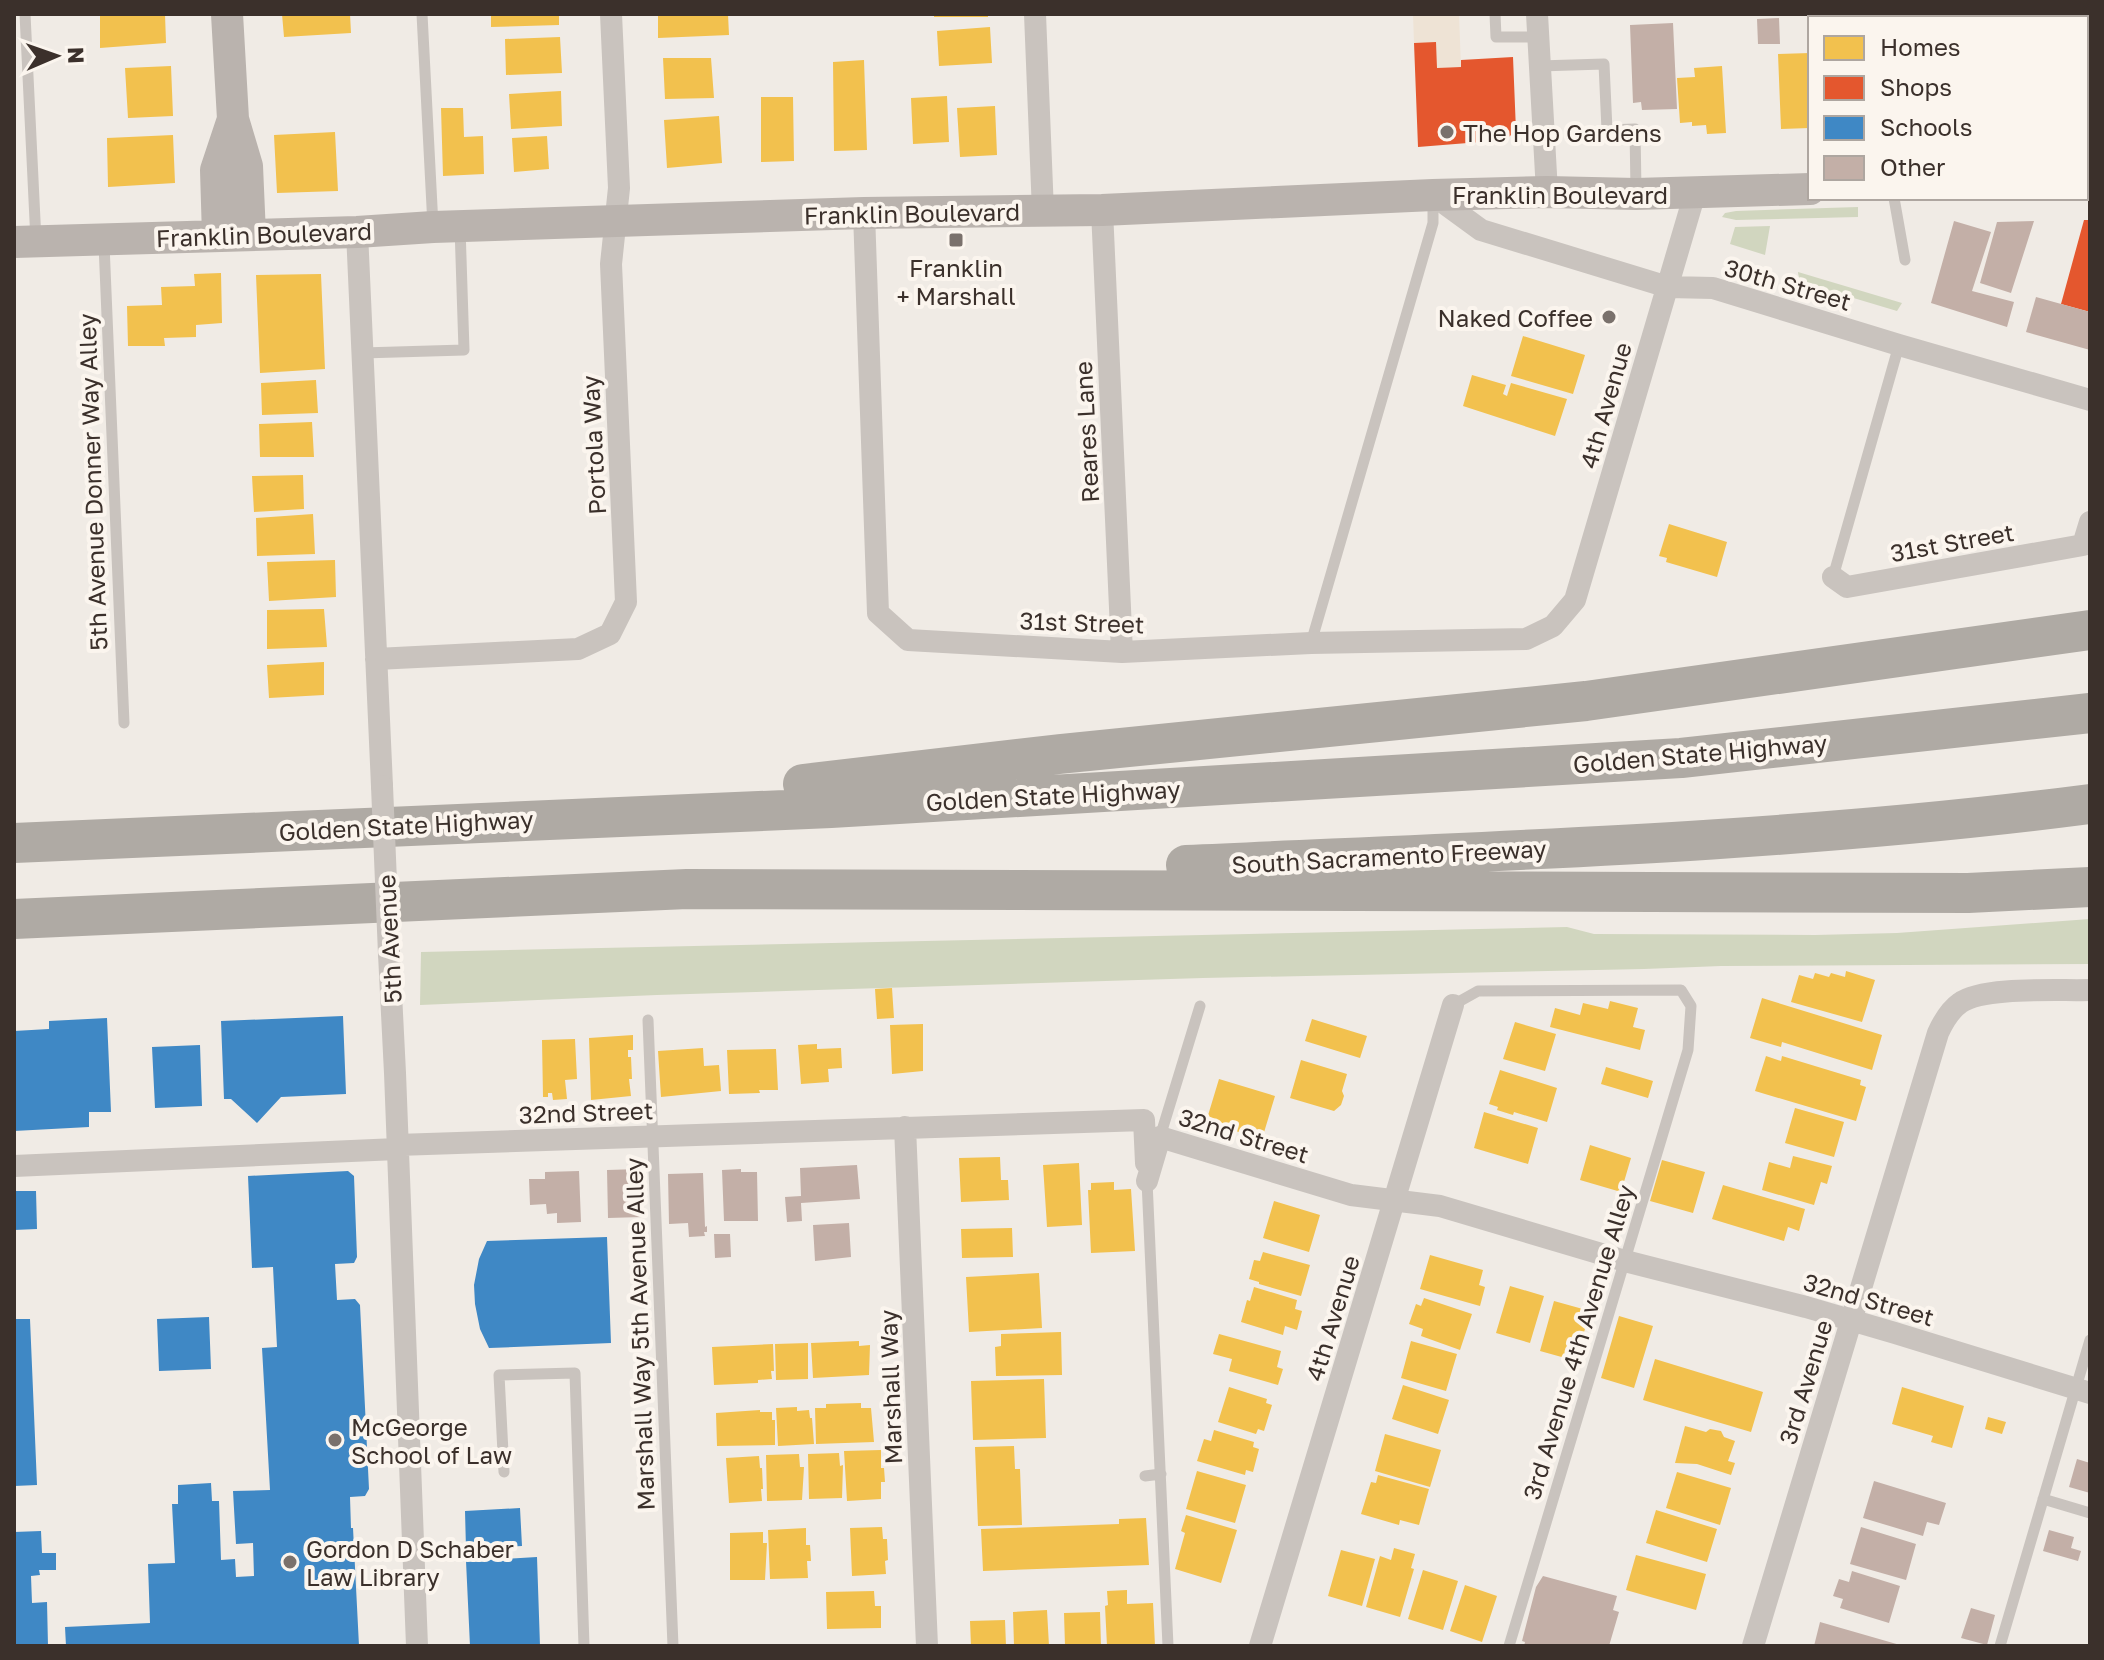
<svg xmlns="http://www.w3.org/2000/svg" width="2104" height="1660" viewBox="0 0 2104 1660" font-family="'Golos Text',sans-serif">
<rect width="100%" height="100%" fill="#f0ebe5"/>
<path fill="#d1d6bf" d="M1858,207v10l-122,3 -14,-3 3,-4 11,-2z
M1770,226l-5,29 -35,-11 5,-17z
M1798,273v-1l104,31 -5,8 -97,-29z
M2090,919v45l-369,2 -77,3 -441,9 -546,17 -237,10 1,-53 1146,-25 27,7 221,1 82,-2z"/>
<path fill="#eee3d5" d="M1413,14h46l2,53 -24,1 -1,-25h-22z"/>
<path fill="#f2c14e" d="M100,14h65l1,29 -66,5z
M282,14h68l1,19 -67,4z
M491,14h68v11l-68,2z
M658,14h70l1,21 -71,3z
M934,14h54v3h-54z
M990,27l2,36 -53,3 -2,-35z
M560,37l2,36 -56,2 -1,-36z
M1810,53v75l-29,1 -3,-75z
M663,58h48l3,40 -49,1z
M864,60l3,90 -33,1 -1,-89z
M171,66l2,50 -45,2 -3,-50z
M1722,66l4,67 -19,1 -1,-9 -14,1v-4l-12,1 -3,-45 18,-1 -1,-9z
M561,91l1,35 -51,3 -2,-35z
M947,96l2,46 -36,2 -2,-46z
M761,97h32l1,64 -33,1z
M995,106l2,49 -37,2 -3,-49z
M441,108h22l1,29 19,-1 1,38 -41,2z
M719,116l3,47 -55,5 -3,-48z
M335,132l3,59 -61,2 -3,-58z
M173,135l2,48 -67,4 -1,-49z
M547,136l2,33 -35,3 -2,-34z
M221,273l1,50 -26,2v12l-32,1 1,8h-37l-1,-40 35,-1 -1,-18 34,-1 -1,-12z
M321,274l4,95 -65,4 -4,-98z
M1523,336l62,19 -12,39 -62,-18z
M1472,375l34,10 -3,9 4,2 4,-13 56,16 -12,37 -92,-30z
M316,380l2,33 -56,2 -1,-32z
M312,422l2,35h-54l-1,-33z
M303,475l1,34 -50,3 -2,-36z
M313,514l2,40 -58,2 -1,-38z
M1669,524l58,18 -10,35 -51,-15 1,-4 -8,-2z
M335,560l1,37 -67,4 -2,-39z
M324,609l3,38 -60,2v-39z
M324,662v33l-55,3 -2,-33z
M1846,971l29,9 -13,42 -71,-20 8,-27 14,4 2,-6 14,4 2,-4 14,4z
M892,988l2,30 -17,1 -2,-30z
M1762,998l120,37 -10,35 -90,-28 -1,5 -31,-9z
M1610,1001l28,7 -5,19 12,3 -5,20 -90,-23 5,-19 25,7 3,-12 25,6z
M1312,1019l55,17 -7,22 -55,-17z
M1515,1022l41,12 -11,37 -42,-12z
M923,1024v47l-31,3 -2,-49z
M633,1035v15h-5v7h3l1,22h-3l2,17 -40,4 -2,-62z
M575,1039l2,40 -12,1 2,19 -14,1 -1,-7h-4v4h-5l-1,-57z
M817,1044v5l24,-1 1,20 -14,1 1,13 -28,2 -3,-39z
M703,1048l1,18 15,-1 2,26 -60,6 -3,-46z
M776,1049l2,41h-19l1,3 -31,1 -2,-44z
M1766,1056l15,5 1,-5 79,24 -1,5 6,2 -10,34 -101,-30z
M1301,1060l46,14 -5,17 2,5 -3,9 -7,6 -44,-13z
M1606,1067l47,14 -5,17 -47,-14z
M1500,1070l57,18 -10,34 -33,-10 -1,3 -16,-5 1,-3 -9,-3z
M1219,1079l56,17 -13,43 -56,-17z
M1795,1108l49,14 -10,35 -49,-14z
M1484,1112l54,16 -10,36 -54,-16z
M1590,1145l41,13 -10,34 -41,-12z
M1793,1156l39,10 -5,18 -6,-2 -7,23 -52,-15 7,-28 21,6z
M1000,1157l1,23h7l1,20 -48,2 -2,-44z
M1662,1160l43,12 -12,41 -43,-12z
M1079,1163l3,62 -35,2 -4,-62z
M1114,1182v8l17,-1 4,62 -44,2 -3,-63h3v-7z
M1723,1185l82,24 -6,22 -11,-4 -4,14 -72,-22z
M1274,1201l46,14 -11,37 -46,-14z
M1012,1228l1,29 -51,1 -1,-29z
M1263,1252l47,13 -9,31 -42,-12v-2l-10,-3 5,-19 6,1z
M1430,1255l53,15 -4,15 6,2 -5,19 -60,-17z
M1039,1273l3,55 -73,4 -3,-55z
M1510,1286l34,10 -14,47 -34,-10z
M1254,1287l43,13 -2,9 7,2 -5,19 -12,-4 -2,9 -42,-13 6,-22 3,1z
M1424,1298l48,16 -12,36 -39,-14 2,-7 -14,-5 7,-20 5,2z
M1554,1301l36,10 -14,50 -36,-10z
M1619,1316l34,10 -19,62 -33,-10z
M1061,1332l1,43 -66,1 -1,-29 6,-1v-12z
M1219,1334l62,17 -4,16 6,2 -5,16 -49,-14 3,-12 -19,-5z
M859,1341v5l11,-1 -1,30 -56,3 -2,-35z
M1411,1341l46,13 -11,37 -45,-13z
M808,1343v36l-32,1 -1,-36z
M773,1344l1,27h-3l1,8 -14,1v3l-44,2 -2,-38z
M1655,1359l108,33 -12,40 -108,-32z
M1044,1379l2,59 -73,2 -2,-59z
M1403,1385l46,15 -11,34 -46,-15z
M1229,1387l38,12 -1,4 6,2 -8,26 -6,-2 -2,5 -38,-12z
M1902,1387l62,19 -12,42 -21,-6 2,-6 -41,-12z
M861,1403v5h10l3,34 -58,2 -1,-36h11v-4z
M797,1407v4l12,-1 1,8h2l2,26 -36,2 -2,-38z
M760,1410v2h12v8h3v25l-58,1 -1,-33z
M1988,1417l18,5 -4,12 -17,-5z
M1685,1426l21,6 4,-3 11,2 3,6 11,4 -7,20 7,2 -4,12 -34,-11 -22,-1z
M1214,1430l40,12 -1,5 6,2 -6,23 -7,-2 -1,5 -48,-14 7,-22 7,2z
M1385,1434l56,16 -11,37 -55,-16z
M1014,1446l1,23h5l2,56 -44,1 -3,-79z
M881,1450v18h3l1,14h-4v17l-34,2 -3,-50z
M839,1453l1,13 3,-1 -1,33 -33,1 -1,-45z
M799,1454l1,13h4l-2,33 -35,1 -1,-46z
M759,1456l1,12h2l1,21h-2l1,12 -33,2 -3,-45z
M1197,1471l49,14 -11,38 -49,-14z
M1677,1472l54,16 -11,37 -54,-17z
M1378,1475l51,14 -10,36 -19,-5 -1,5 -38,-11 10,-32 5,1z
M1656,1510l61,19 -10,33 -61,-19z
M1186,1515l51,15 -16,53 -46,-14 10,-36 -4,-2z
M1146,1518l3,47 -166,6 -2,-42 138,-5v-5z
M882,1527l1,12h4l1,21 -3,1 1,13 -34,2 -2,-48z
M806,1528v17h4l1,16h-4l1,17 -38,1 -2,-49z
M763,1532v11h4l-2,37h-35v-47z
M1394,1548l21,6 -4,14 3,1 -14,48 -34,-10 14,-51 11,4z
M1341,1550l34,9 -13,47 -34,-10z
M1636,1555l70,19 -10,36 -70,-20z
M1423,1570l35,11 -15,49 -35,-11z
M1465,1585l32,11 -15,46 -32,-11z
M1127,1590v14l26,-1 2,43h-48l-2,-40 3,-1 -1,-14z
M874,1591l1,15h6v22l-54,1 -1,-37z
M1047,1610l2,36h-35l-1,-34z
M1100,1612l1,34h-36l-1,-33z
M1005,1620l1,26h-35l-1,-25z"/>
<path fill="#e4572e" d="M1436,42l1,26 24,-1v-7l52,-3 3,74 -11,9 -87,7 -4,-104z
M2084,220h6v92l-29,-8z"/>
<path fill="#3f88c5" d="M343,1016l3,78 -65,3 -24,26 -26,-24h-7l-3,-78z
M107,1018l4,94h-22v15l-75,4v-100l35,-2v-8z
M200,1045l2,61 -47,2 -3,-61z
M348,1171l6,5 3,81 -3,6 -19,1 2,36 18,-1 5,6 9,184 -4,7 -15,1 1,31h2l6,118h-293l-1,-19 85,-4 -2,-59 27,-1 -3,-59h6v-19l33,-2 1,18h7l2,59 14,-1 1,18 18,-1 -1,-33 -17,1 -3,-53 37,-1 -8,-142 15,-1 -4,-80 -21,1 -4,-92z
M14,1191h22l1,38 -23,1z
M607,1237l4,106 -122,5 -9,-19 -5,-25 -1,-19 5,-26 8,-18z
M209,1317l2,52 -52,2 -2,-52z
M14,1319h16l7,166 -23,1z
M520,1508l2,38 -56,3 -1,-38z
M41,1531l1,22h14v17h-17l1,5 -9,1 1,27 15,-1 1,44h-34v-114z
M537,1557l3,89h-70l-4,-85z"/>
<path fill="#c3afa7" d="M1779,18l1,26h-22l-1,-25z
M1673,23l4,86 -35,1 -1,-8 -8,1 -3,-78z
M1954,221l37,11 -19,59 42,11 -7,25 -76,-24z
M2034,221l-23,72 -31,-10 17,-61z
M2036,297l54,15v38l-64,-18z
M857,1165l3,34 -59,4 1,18 -15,1 -2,-25 16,-1 -1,-28z
M640,1169l2,48 -34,1 -1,-48z
M741,1169v3h16l1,49h-34l-2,-51z
M579,1171l2,51 -24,1v-10l-10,1 -1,-10 -16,1 -1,-26h16v-7z
M703,1173l2,54 2,-1v6h-3l1,4 -16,1 -1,-14 -19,1 -1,-50z
M849,1223l2,34 -36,4 -2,-36z
M714,1234h16l1,23 -16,1z
M2077,1459l13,4v30l-21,-6z
M1874,1481l72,22 -7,22 -12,-3 -4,14 -60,-18z
M1861,1527l55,17 -10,36 -56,-16z
M2049,1530l25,7 -3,11 10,3 -3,10 -35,-10z
M1852,1571l48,15 -11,37 -49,-15 3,-9 -10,-3 6,-17 10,3z
M1543,1576l74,20 -4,14 6,2 -10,34h-85l1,-4 -3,-1 14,-54z
M1971,1608l24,7 -8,30 -26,-7z
M1820,1622l80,23v1h-86z"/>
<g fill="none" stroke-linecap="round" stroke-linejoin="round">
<path stroke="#c9c3be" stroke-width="11" d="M25,14l11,227
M422,14l11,212
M1495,14l1,23h42
M1539,66l65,-2 3,66 28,-1 1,61
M1894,198l11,62
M104,244l20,479
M362,353l102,-3 -4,-123
M1833,577l66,-232
M1311,643l122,-420v-24
M1453,1005l25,-14 203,-1 10,16 -3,44 -179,596
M648,1020l25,626
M1160,1137l40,-131
M1147,1181l21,465
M504,1472l-5,-97 76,-2 9,273
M1145,1476l16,-2
M2043,1499l47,14
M2000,1646l90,-306"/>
<path stroke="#c9c3be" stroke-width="22" d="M1035,14l8,198
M1537,14l10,178
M1866,14l1,4
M1433,195l48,35 187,57 45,1 186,57 191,55
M1102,210l20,442
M864,213l14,400 30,27 214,12 189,-9 215,-4 27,-13 22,-26 120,-407
M357,232l25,554
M1833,577l14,10 236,-42 7,-23
M376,659l202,-10 32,-15 16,-32 -15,-338 8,-76 -8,-174
M389,954l6,119 22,573
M905,1127l22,519
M397,1145l747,-25 2,43
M14,1166l383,-17
M1147,1181l13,-44 191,58 89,11 185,55 181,46 89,26 195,60
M1260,1646l193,-641
M1753,1646l185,-613c5,-11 12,-23 22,-30 23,-17 99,-12 130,-13"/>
<path stroke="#bab3ae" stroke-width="32" d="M227,14l6,105 14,47 3,69
M2086,181h4
M218,236l-2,-66 17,-51
M14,242l343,-10 76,-5 431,-14 238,-3 331,-15 114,-3 89,2 174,-5"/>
<path stroke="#afaaa4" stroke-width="40" d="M803,784l257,-30 526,-53 504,-71
M14,843l817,-35 850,-50 409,-45
M1186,865c302,-14 604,-22 904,-61
M14,919l673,-30 1281,4 122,-6"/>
<path stroke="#c9c3be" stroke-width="22" d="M382,786l7,168"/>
</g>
<g fill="#7a716c" stroke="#fbf5ee" stroke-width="3">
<circle cx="1447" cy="132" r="8"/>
<rect x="948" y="232" width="16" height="16" rx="4"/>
<circle cx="1609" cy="317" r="8"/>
<circle cx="335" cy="1440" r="8"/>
<circle cx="290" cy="1562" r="8"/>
</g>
<g text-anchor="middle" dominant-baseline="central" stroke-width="8" stroke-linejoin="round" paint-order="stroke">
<g font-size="24" fill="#3b302b" stroke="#fbf5ee" text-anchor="start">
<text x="1463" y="132">The Hop Gardens</text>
<text x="956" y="267" text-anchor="middle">Franklin<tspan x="956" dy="28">+ Marshall</tspan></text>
<text x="1593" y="317" text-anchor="end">Naked Coffee</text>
<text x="351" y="1426">McGeorge<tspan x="351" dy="28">School of Law</tspan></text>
<text x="306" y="1548">Gordon D Schaber<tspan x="306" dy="28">Law Library</tspan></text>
</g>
<g font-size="24" fill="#3b302b" stroke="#fbf5ee">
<text x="1560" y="194">Franklin Boulevard</text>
<text transform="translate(912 213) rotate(-1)">Franklin Boulevard</text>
<text transform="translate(264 234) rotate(-2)">Franklin Boulevard</text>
<text transform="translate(1788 284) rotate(16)">30th Street</text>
<text transform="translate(1605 405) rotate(-74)">4th Avenue</text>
<text transform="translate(1086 432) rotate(-93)">Reares Lane</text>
<text transform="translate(593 445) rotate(-93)">Portola Way</text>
<text transform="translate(92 482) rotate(-92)">5th Avenue Donner Way Alley</text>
<text transform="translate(1952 542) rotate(-10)">31st Street</text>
<text transform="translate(1082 622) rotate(2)">31st Street</text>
<text transform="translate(1700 753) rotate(-5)">Golden State Highway</text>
<text transform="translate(1053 795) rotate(-3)">Golden State Highway</text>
<text transform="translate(406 825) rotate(-3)">Golden State Highway</text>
<text transform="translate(1389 856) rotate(-3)">South Sacramento Freeway</text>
<text transform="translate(389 939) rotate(-93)">5th Avenue</text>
<text transform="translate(586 1112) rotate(-2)">32nd Street</text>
<text transform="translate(1244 1135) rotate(17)">32nd Street</text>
<text transform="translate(1869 1299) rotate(16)">32nd Street</text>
<text transform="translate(1332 1318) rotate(-73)">4th Avenue</text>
<text transform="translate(639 1334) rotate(-92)">Marshall Way 5th Avenue Alley</text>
<text transform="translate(1578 1342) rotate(-73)">3rd Avenue 4th Avenue Alley</text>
<text transform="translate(1805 1382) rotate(-73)">3rd Avenue</text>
<text transform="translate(890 1387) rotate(-92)">Marshall Way</text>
</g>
</g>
<rect width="2104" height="1660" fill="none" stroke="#3b302b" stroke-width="32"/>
<rect x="1808" y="16" width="280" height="184" fill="#fbf5ee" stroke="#aea6a0" stroke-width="2"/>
<rect x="1824" y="36" width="40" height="24" fill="#f2c14e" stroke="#aea6a0" stroke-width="2"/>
<text x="1880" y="56" font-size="24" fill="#3b302b">Homes</text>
<rect x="1824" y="76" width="40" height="24" fill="#e4572e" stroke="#aea6a0" stroke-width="2"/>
<text x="1880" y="96" font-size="24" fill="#3b302b">Shops</text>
<rect x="1824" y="116" width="40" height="24" fill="#3f88c5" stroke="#aea6a0" stroke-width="2"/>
<text x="1880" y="136" font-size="24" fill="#3b302b">Schools</text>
<rect x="1824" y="156" width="40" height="24" fill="#c3afa7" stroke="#aea6a0" stroke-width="2"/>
<text x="1880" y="176" font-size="24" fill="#3b302b">Other</text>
<g transform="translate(56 56) rotate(88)" stroke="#fbf5ee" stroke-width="6" paint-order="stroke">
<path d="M0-6L14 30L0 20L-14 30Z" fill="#3b302b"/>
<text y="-12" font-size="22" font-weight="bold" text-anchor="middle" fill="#3b302b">N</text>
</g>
</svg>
